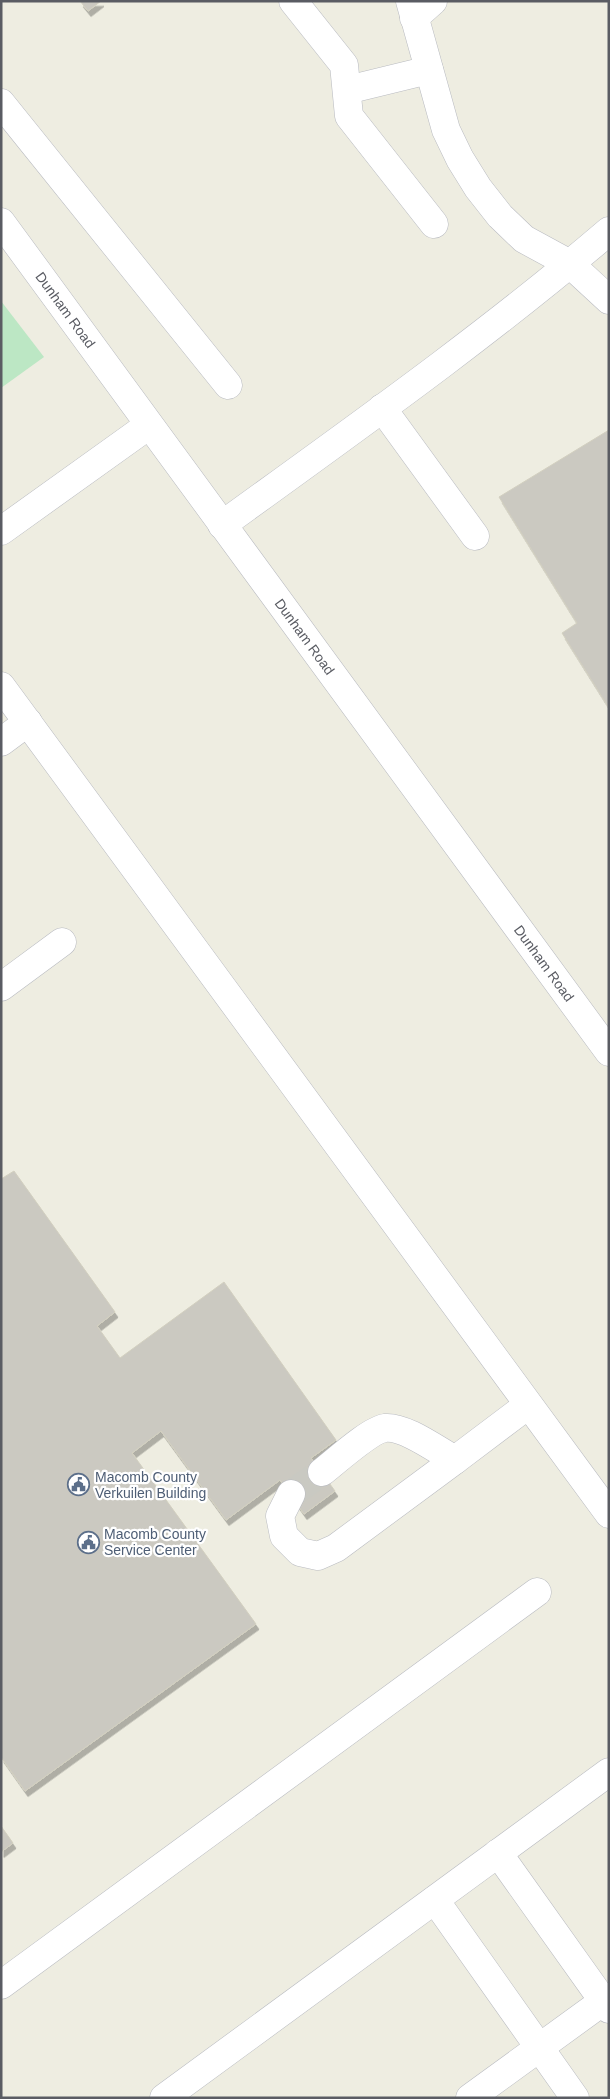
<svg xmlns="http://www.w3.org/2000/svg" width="610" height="2099" viewBox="0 0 610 2099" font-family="Helvetica,sans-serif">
<defs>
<filter id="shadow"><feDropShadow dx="3" dy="5.5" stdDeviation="0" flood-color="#0004"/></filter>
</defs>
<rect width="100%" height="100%" fill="#eeede1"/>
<path fill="#bce7c4" d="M1,301l43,56 -43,31z"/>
<path fill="#cbc9c1" stroke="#d3d0c0" filter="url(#shadow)" d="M80,1h21l-13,10z
M609,430v278l-47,-75 15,-10 -78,-126z
M14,1171l101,141 -18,14 23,32 104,-76 112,158 -25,18 24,33 -31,23 -24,-34 -54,40 -65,-89 -29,22 124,171 -231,167 -24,-34v-578z
M1,1826l12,17 -12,9z"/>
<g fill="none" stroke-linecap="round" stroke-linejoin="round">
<path stroke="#c9c9c2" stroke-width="28" stroke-dasharray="28 14" stroke-linecap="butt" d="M291,1494l31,-22"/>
<defs>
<g id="minor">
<path d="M293,1l51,64 5,51 85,108"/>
<path d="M410,1l36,129 14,29 18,29 22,28 24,23 46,25 39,36"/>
<path d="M414,18l19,-17"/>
<path d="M347,90l82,-20"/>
<path d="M1,103l227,282"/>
<path id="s1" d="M1,222l608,830"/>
<path d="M382,408l93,128"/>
<path d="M222,525c131,-95 264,-189 387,-294"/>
<path d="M1,531l148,-106"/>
<path d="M1,686l608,828"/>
<path d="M1,742l27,-20"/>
<path d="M1,987l61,-45"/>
<path d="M455,1460l73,-55"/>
<path d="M291,1494l-11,22 4,20 16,16 18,4 18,-8 119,-88c-18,-10 -50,-34 -70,-32 -15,2 -50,34 -63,44"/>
<path d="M498,1853l111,156"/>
<path d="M435,1900l140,198"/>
<path d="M1,1985l536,-393"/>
<path d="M164,2098l445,-326"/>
<path d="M470,2098l139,-101"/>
</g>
</defs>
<use href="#minor" stroke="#b9bbc1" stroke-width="29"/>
<use href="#minor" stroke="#fff" stroke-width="28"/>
</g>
<defs>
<symbol id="civic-ring" viewBox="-11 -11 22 22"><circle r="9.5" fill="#fff" stroke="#5c6f8a" stroke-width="1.5"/><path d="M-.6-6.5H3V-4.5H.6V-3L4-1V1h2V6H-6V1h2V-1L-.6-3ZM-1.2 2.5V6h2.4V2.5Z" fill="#5c6f8a"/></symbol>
</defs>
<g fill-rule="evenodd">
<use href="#civic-ring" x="66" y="1472" width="25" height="25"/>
<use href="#civic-ring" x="76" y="1530" width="25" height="25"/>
</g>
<g text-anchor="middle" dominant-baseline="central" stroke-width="4.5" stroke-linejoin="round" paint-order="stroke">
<g font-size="14" fill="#5a5c63" stroke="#fff">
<text stroke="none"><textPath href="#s1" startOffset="109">Dunham Road</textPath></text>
<text stroke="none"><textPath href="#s1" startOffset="514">Dunham Road</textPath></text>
<text stroke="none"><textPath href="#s1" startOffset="919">Dunham Road</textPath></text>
</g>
<g font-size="14" fill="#4e5e75" stroke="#fff" text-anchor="start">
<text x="95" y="1477">Macomb County<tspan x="95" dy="16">Verkuilen Building</tspan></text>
<text x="104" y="1534">Macomb County<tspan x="104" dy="16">Service Center</tspan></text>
</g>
</g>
<rect width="610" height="2099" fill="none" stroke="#5a5c63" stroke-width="5"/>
</svg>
